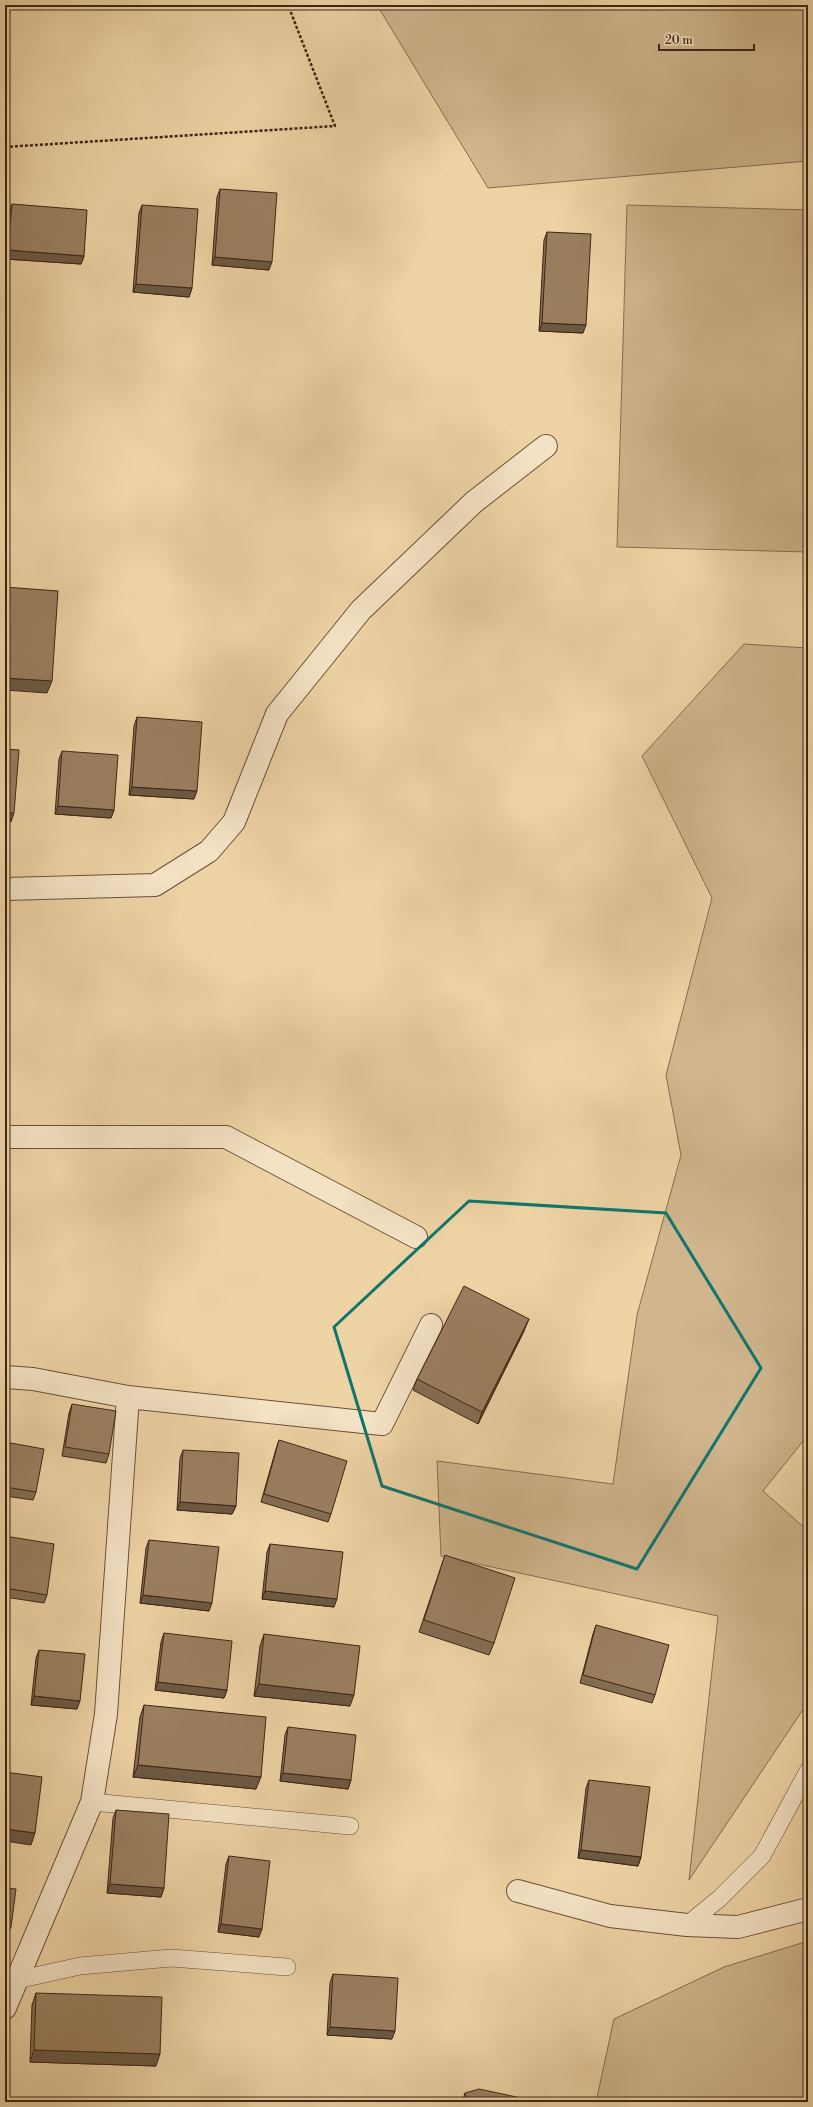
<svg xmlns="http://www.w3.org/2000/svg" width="813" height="2107" viewBox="0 0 813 2107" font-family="'Libre Bodoni',serif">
<rect width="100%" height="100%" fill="#eed3a5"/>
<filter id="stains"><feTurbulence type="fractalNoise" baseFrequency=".005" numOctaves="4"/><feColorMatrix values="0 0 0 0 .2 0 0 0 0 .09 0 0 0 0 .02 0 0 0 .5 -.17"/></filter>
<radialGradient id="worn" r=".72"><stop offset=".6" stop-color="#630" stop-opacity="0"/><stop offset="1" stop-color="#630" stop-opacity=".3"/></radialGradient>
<path fill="#d0b58d" stroke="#876d52" d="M377,5h431v156l-320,27z
M627,205l181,5v342l-191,-5z
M744,644l64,4v787l-45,56 45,40v171l-119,178 29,-264 -277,-60 -4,-95 176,23 24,-169 44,-160 -15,-80 46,-177 -70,-142z
M808,1941v161h-212l18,-83 110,-52z"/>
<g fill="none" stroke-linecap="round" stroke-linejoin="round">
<defs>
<path id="service" d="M92,1802l258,24
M687,1925l33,-27 42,-42 46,-85
M17,1980l63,-14 91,-8 116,9"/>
<path id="minor" d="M5,889l150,-4 54,-34 25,-29 43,-108 84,-104 113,-108 72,-56
M5,1137h221l190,100
M5,1377l28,2 95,18 254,27 49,-99
M518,1891l92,25 77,9 51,2 70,-18
M5,2008l87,-206 14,-88 22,-317"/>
</defs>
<use href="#service" stroke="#6a503a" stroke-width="18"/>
<use href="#minor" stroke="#6a503a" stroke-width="24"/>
<path stroke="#3e2516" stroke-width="2.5" stroke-dasharray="3 2" stroke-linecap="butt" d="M5,147l330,-21 -47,-121"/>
<use href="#service" stroke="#f4e2c4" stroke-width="17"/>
<use href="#minor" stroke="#f4e2c4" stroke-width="22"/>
</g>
<path fill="#846d53" stroke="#3e2516" d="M220,189l49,81 -57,-5 5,-68z
M12,204l72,52 -3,8 -76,-5 4,-47z
M142,205l50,83 -3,9 -56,-5 6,-79z
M547,232l36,101 -44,-2 5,-91z
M137,717l57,82 -65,-4 5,-69z
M62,751l52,59 -3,8 -56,-4 4,-55z
M524,1331l-46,93 -65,-34 4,-11z
M72,1404l37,50 -3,9 -44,-7 7,-43z
M279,1440l52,74 -3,8 -67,-20 15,-53z
M5,1442l31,50 -3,8 -28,-4z
M183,1450l53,56 -4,8 -55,-4 3,-52z
M808,1497v10l-3,-2z
M5,1536l42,59 -3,8 -39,-6z
M149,1540l60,71 -69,-8 6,-55z
M270,1544l64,63 -72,-8 5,-47z
M445,1555l49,88 -5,12 -70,-23z
M596,1625l59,70 -3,8 -72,-20 13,-49z
M164,1633l63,57 -3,8 -69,-8 6,-48z
M264,1634l86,72 -96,-10 6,-50z
M39,1650l38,59 -46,-4 5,-47z
M144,1705l112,84 -123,-12 7,-60z
M288,1727l63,53 -3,9 -68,-8 5,-46z
M589,1780l52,77 -3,9 -60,-8 8,-70z
M116,1810l48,78 -3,9 -54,-4 6,-75z
M229,1856l30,81 -41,-5 8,-68z
M333,1974l59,65 -65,-4 3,-52z
M36,1993l120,73 -126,-4 2,-57z
M465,2093l75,9h-78z"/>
<path fill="#6c5943" stroke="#3e2516" d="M8,250l76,6 -3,8 -76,-5z
M215,257l57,5 -3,8 -57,-5z
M136,284l56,4 -3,9 -56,-5z
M542,323l44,2 -3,8 -44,-2z
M5,678l47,3 -5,12 -42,-3z
M132,787l65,4 -3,8 -65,-4z
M58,806l56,4 -3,8 -56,-4z
M5,813h9l-3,9 -6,-1z
M529,1319l-5,12 -46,93 4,-12z
M180,1502l56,4 -4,8 -55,-4z
M265,1591l72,8 -3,8 -72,-8z
M143,1595l69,8 -3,8 -69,-8z
M158,1682l69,8 -3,8 -69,-8z
M259,1684l95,11 -4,11 -96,-10z
M34,1696l46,5 -3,8 -46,-4z
M138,1765l123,12 -5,12 -123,-12z
M283,1773l68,7 -3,9 -68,-8z
M5,1829l30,4 -4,12 -26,-4z
M581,1850l60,7 -3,9 -60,-8z
M110,1884l54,4 -3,9 -54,-4z
M221,1924l41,5 -3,8 -41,-5z
M5,1926l6,1 -5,11h-1z
M330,2027l65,4 -3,8 -65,-4z
M34,2050l126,4 -4,12 -126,-4z"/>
<path fill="#9a7f60" stroke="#3e2516" d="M220,189l57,4 -5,69 -57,-5z
M12,204l75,6 -3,46 -76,-6z
M142,205l56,4 -6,79 -56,-4z
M547,232l44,2 -5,91 -44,-2z
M5,587l53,4 -6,90 -47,-3z
M137,717l65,5 -5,69 -65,-4z
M5,749l14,1 -5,63h-9z
M62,751l56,4 -4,55 -56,-4z
M464,1286l65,33 -47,93 -65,-33z
M72,1404l44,7 -7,43 -44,-7z
M279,1440l68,21 -16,53 -67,-20z
M5,1442l39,7 -8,43 -31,-5z
M183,1450l56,3 -3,53 -56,-4z
M5,1536l49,8 -7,51 -42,-7z
M149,1540l70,7 -7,56 -69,-8z
M270,1544l73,8 -6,47 -72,-8z
M445,1555l70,23 -21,65 -70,-23z
M596,1625l73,20 -14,50 -72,-20z
M164,1633l68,8 -5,49 -69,-8z
M264,1634l96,12 -6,49 -95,-11z
M39,1650l46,4 -5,47 -46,-5z
M144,1705l122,12 -5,60 -123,-12z
M288,1727l68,8 -5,45 -68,-7z
M5,1772l37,5 -7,56 -30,-4z
M589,1780l61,7 -9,70 -60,-7z
M116,1810l53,4 -5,74 -54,-4z
M229,1856l41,5 -8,68 -41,-5z
M5,1888l11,1 -5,38 -6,-1z
M333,1974l65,4 -3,53 -65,-4z
M36,1993l126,4 -2,57 -126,-4z
M479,2089l61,13h-73l-2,-9z
M437,2097l1,5h-19z"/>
<path fill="none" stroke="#0f766e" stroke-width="3" stroke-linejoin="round" d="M469,1201l197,12 95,155 -124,201 -255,-83 -48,-159z"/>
<rect width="813" height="2107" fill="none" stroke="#eed3a5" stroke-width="20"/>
<rect x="6" y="6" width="801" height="2095" fill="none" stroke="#3e2516" stroke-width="2"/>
<rect x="10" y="10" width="793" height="2087" fill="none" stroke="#3e2516"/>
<path d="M659 44v6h95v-6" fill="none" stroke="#3e2516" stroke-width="2"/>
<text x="665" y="44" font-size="12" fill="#3e2516" stroke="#f4e2c4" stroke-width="3" paint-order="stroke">20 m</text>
<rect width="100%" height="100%" filter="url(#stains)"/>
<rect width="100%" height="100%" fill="url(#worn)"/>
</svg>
